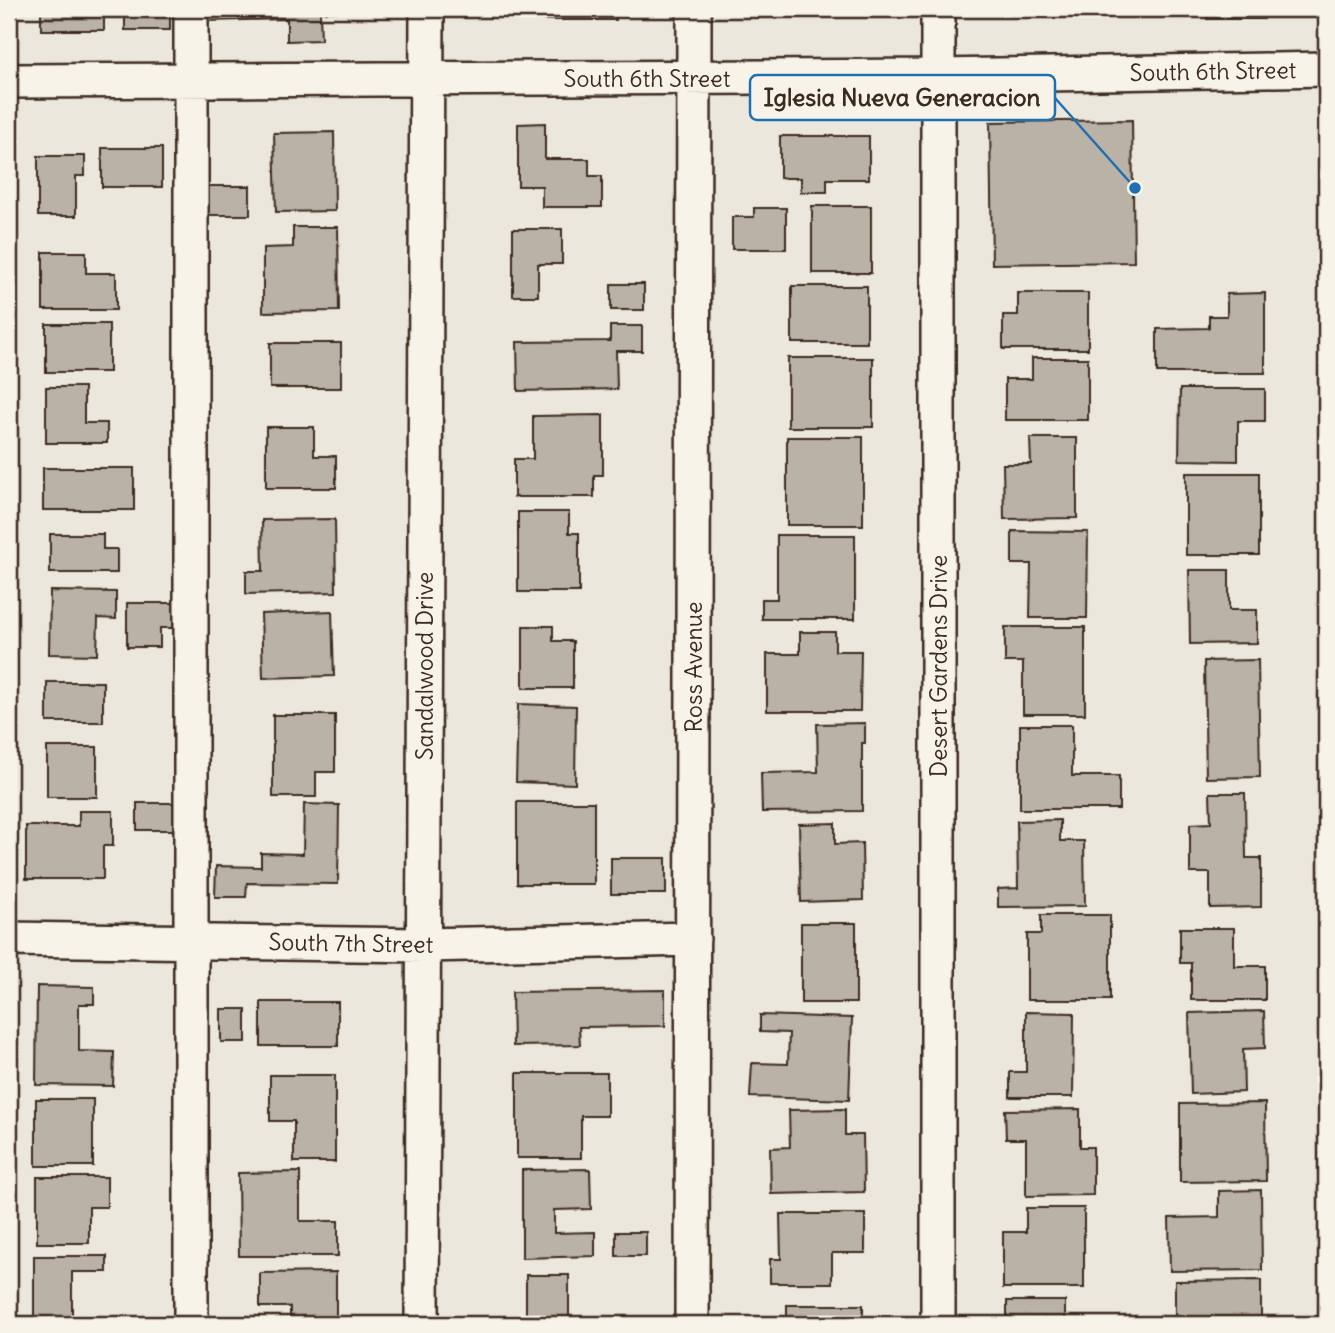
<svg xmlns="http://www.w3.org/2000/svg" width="1335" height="1333" viewBox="0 0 1335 1333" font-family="Delius,sans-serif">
<rect width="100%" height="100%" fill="#ece7dc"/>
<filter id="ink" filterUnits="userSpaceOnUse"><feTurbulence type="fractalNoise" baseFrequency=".0143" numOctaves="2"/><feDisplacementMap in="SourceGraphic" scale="14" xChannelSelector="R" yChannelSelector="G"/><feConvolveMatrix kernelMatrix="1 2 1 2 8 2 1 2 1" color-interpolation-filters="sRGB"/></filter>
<g filter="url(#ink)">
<path fill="#bab2a7" stroke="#3b2a1e" stroke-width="2" d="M41,9h63v21h-63z
M125,9h45v21h-45z
M208,9h129v3h-17l1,28 -34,1v-22l-79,2z
M543,9h73v11h-73z
M773,9h95v1h-95z
M1207,9h57v10h-57z
M1132,120l2,142 -142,2 -2,-142z
M545,123v36h44v17h13v31h-60v-21h-24v-62z
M334,132l1,79 -59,1 -2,-79z
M780,136h89v43h-42v13h-26v-14h-21z
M102,148h60v39h-60z
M38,156h47v20h-9v40h-38z
M209,186h41v29h-41z
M812,206h59v67h-59z
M754,208h32v41h-54v-32h22z
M293,227h45l1,84 -76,1v-64l30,-1z
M513,229h49v35h-24v32h-25z
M43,252h43v21h30v37h-73z
M611,284h33v26h-33z
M792,286h75v57h-75z
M1018,293h70v56h-85v-34h15z
M1265,293v80h-108v-44l52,-1v-12h18v-22z
M46,324h63v48h-63z
M610,326h32v25h-26l1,38 -99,2 -1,-49 93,-1z
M270,343h71v45h-71z
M788,358h85v69h-85z
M1032,358h56v62h-83v-41h27z
M46,387h38v36h23v20h-61z
M1180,389h85v32h-27v40l-59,-1z
M603,415v60h-9v22h-80v-38h19v-43z
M266,427h48v29h22v32h-70z
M787,437h76v88h-76z
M1030,438h47v80l-73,1 -1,-55h28z
M43,468h91v42h-91z
M1186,473h73v82h-73z
M518,512h51v21h10v59h-61z
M335,519l1,73 -90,2v-23h17l-1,-51z
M1012,531l76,1 -1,86h-57l1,-54h-19z
M50,534h53v15h14v24h-67z
M777,535h78v84h-93v-20h15z
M1189,570h40v40h28v33l-67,1z
M50,591l66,1v27l-18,-1 -1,37 -48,-1z
M127,603h55v25h-22v19h-33z
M332,611l2,65 -71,2 -2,-64z
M523,626h30v15h20v47h-50z
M1005,627h80v87h-62v-52h-18z
M800,632h35v19h26l-1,60h-93v-57h33z
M1258,660l2,117 -54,1 -2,-117z
M47,682h56v40h-56z
M518,704l58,2 -1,78 -59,-2z
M273,715h62v57h-19v25h-43z
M865,723v20h-3v68l-100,1 -1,-39 57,-1 -1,-48z
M1020,725h52v51h47v33h-99z
M47,747h50v50h-50z
M1210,793h35l1,65h15v49l-51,1v-35h-20v-49l21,-1z
M517,802h77v82h-77z
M137,803h41v27h-41z
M304,804l35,1 -1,79 -91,-1 -1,14h-31l1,-31 45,1v-14l42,1z
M79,811h34v35h-10v33h-77v-53h53z
M1060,820v21h24l1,65 -87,1v-18l20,-1 -1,-67z
M835,823v21l27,-1 1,57 -62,2 -2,-78z
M611,858h55v36h-55z
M1041,915h69v85h-83v-66h14z
M801,923h55v80h-55z
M1180,928h54v38h31v34h-74v-37h-11z
M37,986l57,1v17h-15v47l35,1 -1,34 -77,-1z
M665,990v36l-86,1 1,18 -67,1 -1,-54z
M261,1002h77v44h-77z
M221,1009h25v33h-25z
M1264,1011l1,37 -22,1 1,43 -53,2 -2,-81z
M1026,1012l48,1 -1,84h-63v-25h16z
M760,1015l92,3 -3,82 -99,-3 2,-34 36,1 1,-31 -29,-1z
M517,1073h90v43h-26v42h-64z
M270,1075h65v87h-41v-41h-24z
M36,1099h57v67h-57z
M1265,1103l1,78 -86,1v-78z
M845,1109v26h18l1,57 -93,2 -1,-46 20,-1 -1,-37z
M1080,1109v38h13v48l-67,1v-57h-20l-1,-29z
M590,1169l1,40 -37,1v23l41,-1v24l-73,2v-88z
M300,1172v49h38v35h-99l-1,-83z
M37,1177h70v30h-18v36h-52z
M1261,1190l1,80 -92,1 -1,-53 50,-1v-26z
M1026,1208h58v80h-81v-56h23z
M780,1214h85v39h-33v30h-62v-24h11z
M616,1232h30v24h-30z
M34,1256h73v16h-35v48h-38z
M336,1272v52h-46v-17h-30v-34z
M526,1275h43v49h-51v-5h8z
M1261,1280v44h-86v-43z
M1007,1301h58v23h-58z
M787,1305h76v19h-76z"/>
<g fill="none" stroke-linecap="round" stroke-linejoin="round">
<defs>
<path id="minor" d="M938,9v1315
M9,81l929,-5 388,-7
M9,939l414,6 270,-6
M191,1324v-1315
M422,1324l5,-1315
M692,1324l2,-1315"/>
</defs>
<use href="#minor" stroke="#3b2a1e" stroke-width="38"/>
<use href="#minor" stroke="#f7f3e8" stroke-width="33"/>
</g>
</g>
<g text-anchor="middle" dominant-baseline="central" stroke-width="5" stroke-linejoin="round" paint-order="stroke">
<g font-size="23" fill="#3b2a1e" stroke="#f7f3e8">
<text transform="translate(1213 71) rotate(-1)">South 6th Street</text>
<text x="647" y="78">South 6th Street</text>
<text transform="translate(424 666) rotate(-90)">Sandalwood Drive</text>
<text transform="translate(938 666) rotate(-90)">Desert Gardens Drive</text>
<text transform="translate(693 667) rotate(-90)">Ross Avenue</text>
<text transform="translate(351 943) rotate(1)">South 7th Street</text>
</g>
</g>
<path fill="none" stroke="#1f6fb2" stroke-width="2.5" d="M1135 188L1055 98"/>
<circle fill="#1f6fb2" stroke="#f7f3e8" stroke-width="2.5" cx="1135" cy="188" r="7"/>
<rect fill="#f7f3e8" stroke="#1f6fb2" stroke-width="2.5" x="750" y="75" width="305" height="45" rx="7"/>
<g font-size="24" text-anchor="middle" font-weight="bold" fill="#3b2a1e">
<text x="902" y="106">Iglesia Nueva Generacion</text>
</g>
<rect width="1335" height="1333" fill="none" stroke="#f7f3e8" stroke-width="35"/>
<rect x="18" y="18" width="1300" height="1298" fill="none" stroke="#3b2a1e" stroke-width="2.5" filter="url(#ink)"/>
</svg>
